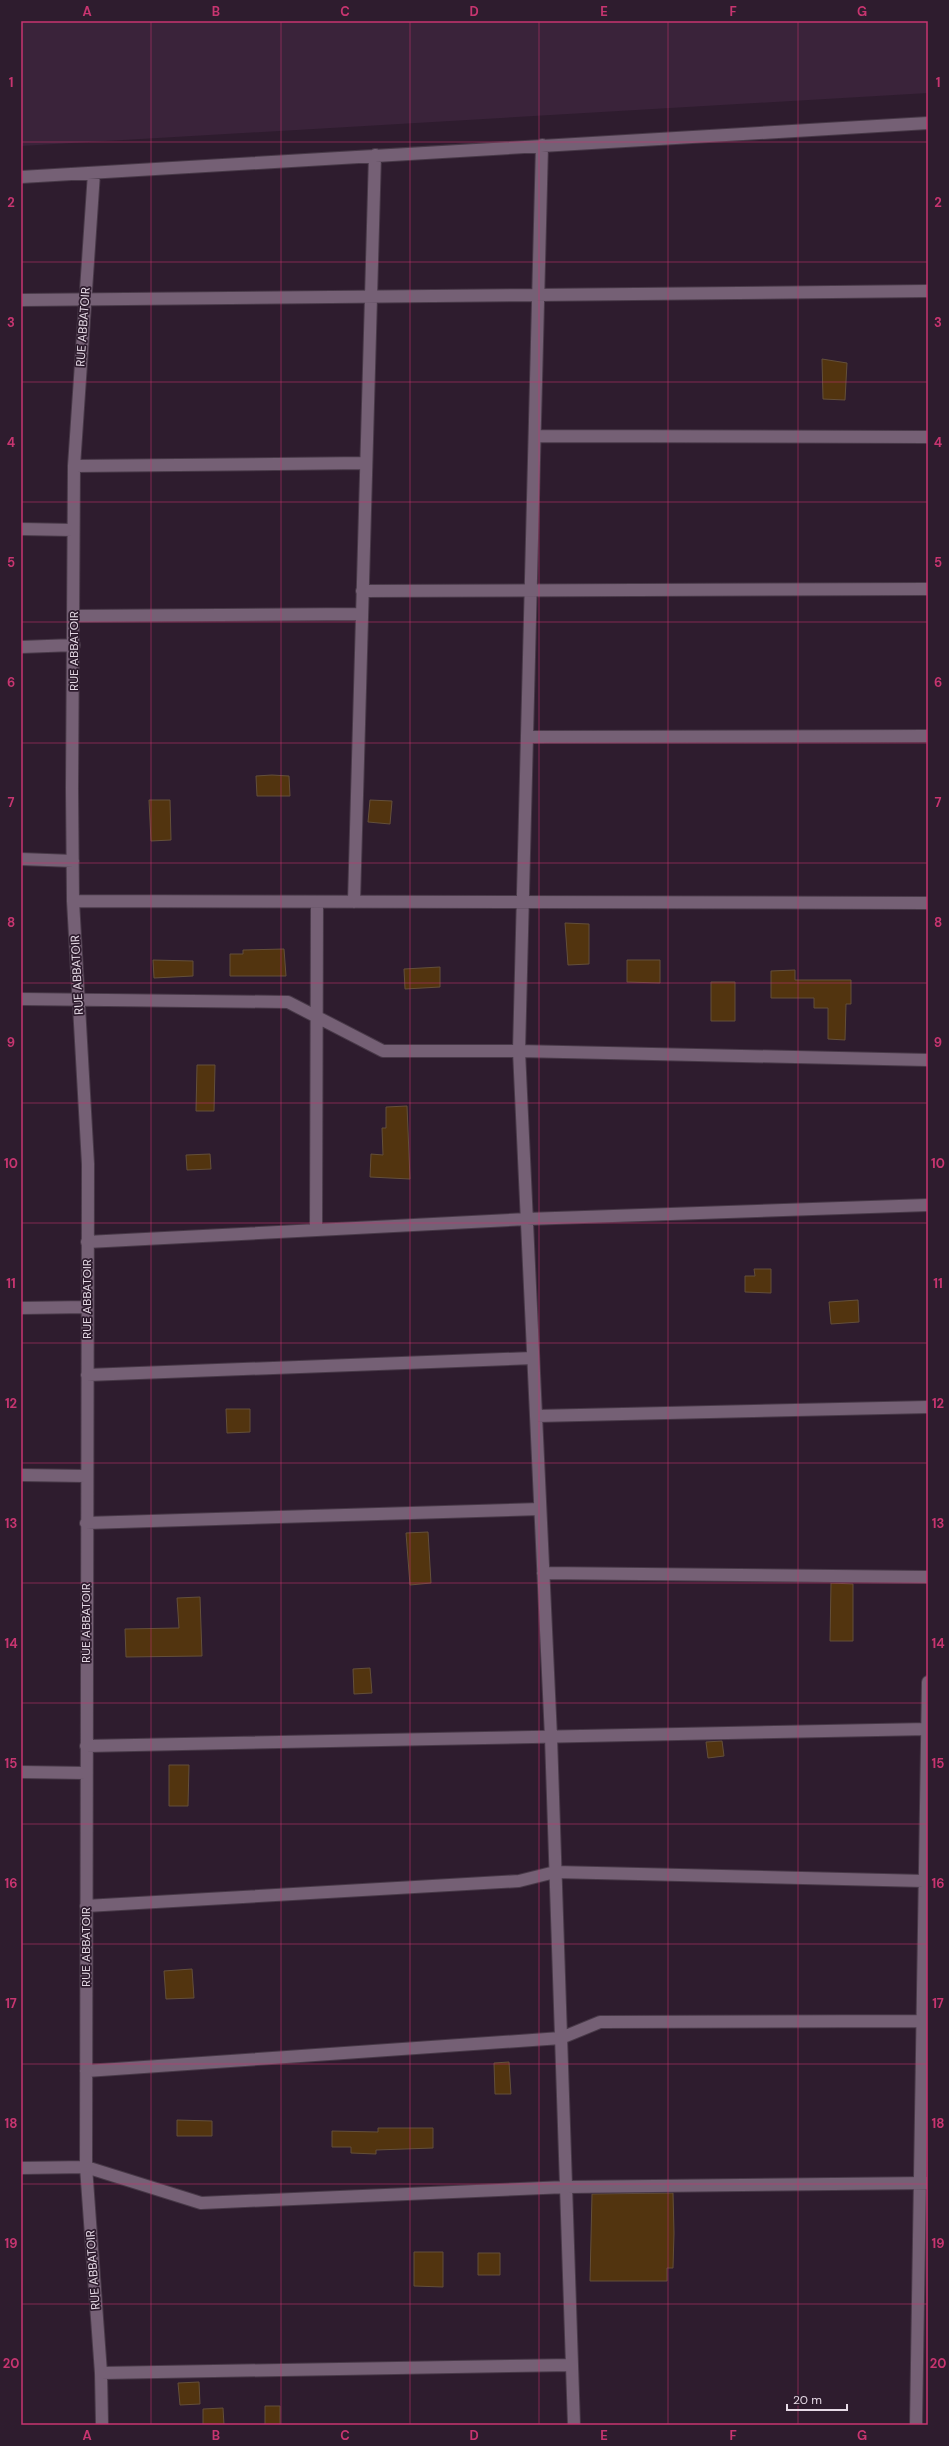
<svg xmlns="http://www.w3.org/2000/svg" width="949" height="2446" viewBox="0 0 949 2446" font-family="'DM Sans',sans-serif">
<rect width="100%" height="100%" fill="#2e1c2e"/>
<path fill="#3a233a" d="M21,21h907v72l-907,53z"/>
<path fill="#52340f" stroke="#634f3a" d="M822,359l25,4 -2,37 -22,-1z
M272,775l17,1 1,20h-33l-1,-20z
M149,800h21l1,40 -20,1z
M370,800l22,1 -2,23 -22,-2z
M565,923l24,1v40l-21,1z
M284,949l2,27h-56v-22h13v-4z
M153,960l40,1v15l-39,2z
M627,960h33v23l-33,-1z
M440,967v20l-35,2 -1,-20z
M795,970v10h56v24h-5l-1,36 -17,-1v-31h-14v-10h-43v-27z
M711,982h24v39h-24z
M197,1065h18l-1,46h-18z
M407,1106l3,73 -40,-2 1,-23 12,1 -1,-27h4v-21z
M210,1154l1,15 -24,1 -1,-15z
M754,1269h17v24l-26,-1v-16h10z
M858,1300l1,22 -28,2 -2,-22z
M226,1409h24v23l-23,1z
M428,1532l3,51 -21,2 -4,-52z
M831,1583l22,1v57h-23z
M200,1597l2,59 -76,1 -1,-28 54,-1 -2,-30z
M370,1668l2,25 -18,1 -1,-25z
M722,1741l2,15 -16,2 -2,-16z
M169,1765h20l-1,41h-19z
M192,1969l2,29 -28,1 -2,-28z
M509,2062l2,32h-16l-1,-31z
M177,2120l35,1v15h-35z
M378,2128h55v20l-57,2v4l-25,-1v-6h-19v-16l46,1z
M673,2193l1,40 -1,35h-6v13h-77l2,-87z
M414,2252h29v35l-29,-1z
M478,2253h22v22h-22z
M199,2382l1,22 -20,1 -2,-22z
M265,2406h15v19h-15z
M223,2408l1,17h-21v-16z"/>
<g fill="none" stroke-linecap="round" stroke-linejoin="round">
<defs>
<path id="street" d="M542,145l-23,906 32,686 23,688
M94,173l-20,293 -2,323 1,112 15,263 -2,1003 15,206 1,52
M21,177l907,-54
M21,300l907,-9
M535,436l393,1
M74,466l292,-3
M21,529l52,1
M362,591l566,-2
M74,616l288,-2
M21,647l53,-2
M527,737l401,-1
M21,859l52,2
M73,901l855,2
M354,902l21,-747
M21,999l267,3 95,49h136l409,9
M316,1230l1,-328
M87,1242l440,-23 401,-14
M21,1308l66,-1
M87,1375l446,-17
M536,1416l392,-9
M21,1475l65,1
M86,1523l454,-14
M543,1573l385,4
M86,1746l842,-17
M21,1772l65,1
M86,1906l433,-25 36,-9 369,9
M86,2071l475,-33 39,-16 322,-1
M21,2168l65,-1 115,36 365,-16 362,-4
M101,2373l471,-8
M916,2425l12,-743"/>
</defs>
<use href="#street" stroke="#483948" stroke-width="14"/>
<use href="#street" stroke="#756075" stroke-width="12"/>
</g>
<path fill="none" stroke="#c73570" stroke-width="1" stroke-opacity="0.55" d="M151,21v2404M281,21v2404M410,21v2404M539,21v2404M668,21v2404M798,21v2404M21,142h907M21,262h907M21,382h907M21,502h907M21,622h907M21,743h907M21,863h907M21,983h907M21,1103h907M21,1223h907M21,1343h907M21,1463h907M21,1583h907M21,1703h907M21,1824h907M21,1944h907M21,2064h907M21,2184h907M21,2304h907"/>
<g text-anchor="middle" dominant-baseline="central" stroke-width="3.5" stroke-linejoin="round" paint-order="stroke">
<g font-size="12" fill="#e6dae6" stroke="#2e1c2e">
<text transform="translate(83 327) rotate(-86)">RUE ABBATOIR</text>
<text transform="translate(74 651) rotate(-90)">RUE ABBATOIR</text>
<text transform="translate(77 975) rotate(-93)">RUE ABBATOIR</text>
<text transform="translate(87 1299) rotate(-90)">RUE ABBATOIR</text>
<text transform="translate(86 1623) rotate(-90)">RUE ABBATOIR</text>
<text transform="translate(86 1947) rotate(-90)">RUE ABBATOIR</text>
<text transform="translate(93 2270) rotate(-94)">RUE ABBATOIR</text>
</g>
</g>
<rect width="949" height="2446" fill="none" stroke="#2e1c2e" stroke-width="44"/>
<path d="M787 2404v6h60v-6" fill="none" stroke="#e6dae6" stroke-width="2"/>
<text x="793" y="2404" font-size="12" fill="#e6dae6" stroke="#2e1c2e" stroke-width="3" paint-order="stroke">20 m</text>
<rect x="22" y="22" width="905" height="2402" fill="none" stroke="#c73570" stroke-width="1.5"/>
<g font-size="13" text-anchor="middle" font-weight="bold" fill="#c73570">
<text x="87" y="16">A</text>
<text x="216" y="16">B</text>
<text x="345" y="16">C</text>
<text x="474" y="16">D</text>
<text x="604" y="16">E</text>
<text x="733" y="16">F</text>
<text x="862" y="16">G</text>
<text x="11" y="87">1</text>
<text x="938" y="87">1</text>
<text x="11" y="207">2</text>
<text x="938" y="207">2</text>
<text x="11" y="327">3</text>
<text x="938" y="327">3</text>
<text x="11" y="447">4</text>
<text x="938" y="447">4</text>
<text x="11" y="567">5</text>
<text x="938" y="567">5</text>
<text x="11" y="687">6</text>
<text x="938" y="687">6</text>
<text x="11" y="807">7</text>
<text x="938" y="807">7</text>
<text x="11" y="927">8</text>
<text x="938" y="927">8</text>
<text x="11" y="1047">9</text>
<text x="938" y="1047">9</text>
<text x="11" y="1168">10</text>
<text x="938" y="1168">10</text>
<text x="11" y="1288">11</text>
<text x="938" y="1288">11</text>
<text x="11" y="1408">12</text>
<text x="938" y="1408">12</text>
<text x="11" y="1528">13</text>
<text x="938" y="1528">13</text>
<text x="11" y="1648">14</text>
<text x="938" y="1648">14</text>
<text x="11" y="1768">15</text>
<text x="938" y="1768">15</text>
<text x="11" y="1888">16</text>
<text x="938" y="1888">16</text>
<text x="11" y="2008">17</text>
<text x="938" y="2008">17</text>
<text x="11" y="2128">18</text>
<text x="938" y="2128">18</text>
<text x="11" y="2248">19</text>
<text x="938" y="2248">19</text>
<text x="11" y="2368">20</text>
<text x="938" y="2368">20</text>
<text x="87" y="2440">A</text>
<text x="216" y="2440">B</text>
<text x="345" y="2440">C</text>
<text x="474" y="2440">D</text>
<text x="604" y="2440">E</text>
<text x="733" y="2440">F</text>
<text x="862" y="2440">G</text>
</g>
</svg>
